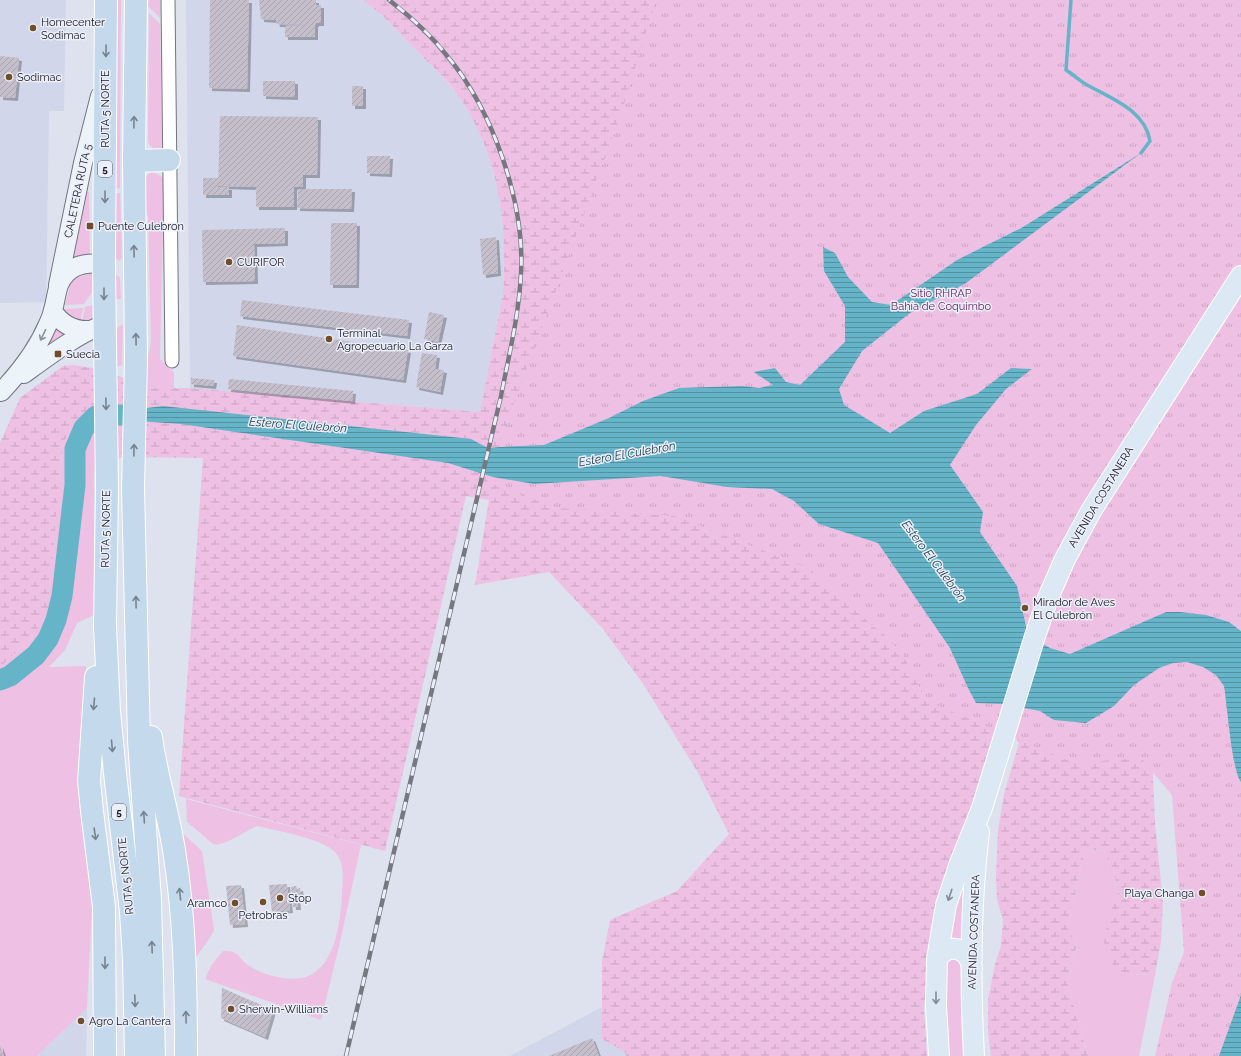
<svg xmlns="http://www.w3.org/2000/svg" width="1241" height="1056" viewBox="0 0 1241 1056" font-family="Raleway,sans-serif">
<defs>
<pattern id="wetland-marsh" width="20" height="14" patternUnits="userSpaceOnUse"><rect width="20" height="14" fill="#eec0e4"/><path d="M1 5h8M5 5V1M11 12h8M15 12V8" fill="none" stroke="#cba4c3"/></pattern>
<pattern id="park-tufts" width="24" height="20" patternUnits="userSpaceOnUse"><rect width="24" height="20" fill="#eec0e4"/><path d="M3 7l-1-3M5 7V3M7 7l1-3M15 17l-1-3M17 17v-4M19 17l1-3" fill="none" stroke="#cba4c3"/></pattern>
<pattern id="water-rules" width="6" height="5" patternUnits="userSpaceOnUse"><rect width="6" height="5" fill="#65b4c8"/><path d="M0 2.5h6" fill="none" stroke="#5291a2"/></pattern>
<pattern id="building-hatch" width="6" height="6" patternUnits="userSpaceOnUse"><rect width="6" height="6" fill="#c4bfcb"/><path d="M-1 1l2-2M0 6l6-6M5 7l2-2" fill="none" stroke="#a8a3ae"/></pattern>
<filter id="shadow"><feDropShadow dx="3" dy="3" stdDeviation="0" flood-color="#0004"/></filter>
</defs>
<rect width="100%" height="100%" fill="#dee1ee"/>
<path fill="#d1d6ea" d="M0,0h66l-2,111h-15l-3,191 -46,1z
M186,0h177l21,17 32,33 15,14 26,30 19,30 12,30 11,40 5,40 1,20 -2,40 -23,118 -290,-24z
M602,1007v32l24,13v4h-116z
M87,1008l-1,48h-49z"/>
<path fill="#eec0e4" d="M114,0h7l-1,188 -8,1z
M149,0h11v18l-12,-12z
M149,13l11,11 2,126h-8l-5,-6 -1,-5z
M152,171l12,7 -4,181 14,13v16h-31l8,-48 -3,-123c-5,-17 -12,-33 4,-46z
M84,192h5l1,67 -22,6z
M112,193h8l2,64 -2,4 -7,-4z
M90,271l3,2 -1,19 -8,12 -19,1 7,-27 3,-3z
M113,273l5,3 2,2 1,21h-8z
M93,305l-1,15 -10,3 3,-16z
M83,308l-3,15 -10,-4 -7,-10z
M123,324l-1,41 -6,2 -3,-36z
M59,325l9,7 -24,19z
M85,421l16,3 -7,47v144l-17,8 -12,27 -16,17 37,-1 -1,138 7,102 -5,102 -50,48h-37v-389l33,-30 21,-102 9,-94z
M186,799l175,46 -21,97 -19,78 -116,-41 6,-13 12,-15c16,-1 15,7 25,14 14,10 41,17 58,12 30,-10 35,-58 36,-85 1,-14 3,-30 -8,-41 -12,-12 -59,-21 -77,-25 -12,5 -33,21 -44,18l-26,-22z
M180,831l22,20 12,79 -3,6 -16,23z
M1103,850l11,21 4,23 -10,22 17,58 30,1 -16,81h-51l-21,-75 10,-37 -10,-17 18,-76z
M967,864v80l-19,-9z
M952,958l10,2 6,96h-22v-93z"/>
<path fill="url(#wetland-marsh)" d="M363,0h878l-580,476 496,280 -4,20 2,48 8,79 -2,38 -6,34 -30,-1 -12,-9 -9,-22 4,-27 10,-22 -4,-23 -11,-21 -18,1 -18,76 10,17 -10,37 21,75h-97l-3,-24v-32l7,-36 6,-18 2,-26 -6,-21 -1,-23 2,-46 6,-36 15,-51 -10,-17 -10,-10 -11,41 -25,77 -35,117 -4,59 3,46h-301l-1,-4 -23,-13v-77l8,-42 67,-29 52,-57 -32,-63 -53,-86 -41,-56 -54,-57 -74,13 14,-85 -23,-4 -81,355 -206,-55 24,-338 -81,-1 -28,14 7,-47 -16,-3 -22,20 -15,167 -15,29 -33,30v-224l20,-45 43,-32 10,-1 26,4 25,9 19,10h47l290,24 23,-118c5,-70 -4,-141 -46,-200 -12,-17 -27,-30 -41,-44 -11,-11 -21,-22 -32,-33 -6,-6 -14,-11 -21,-17z"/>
<path fill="url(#park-tufts)" d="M656,0h585v1056h-86l17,-73 12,-31 -12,-157 -31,-37 -67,5 -147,-62 -26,-50 -93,-83 -133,-52 -117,-8 -71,-26 19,-57 114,-308z"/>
<path fill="url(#water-rules)" d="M1141,153l-175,130 -56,30 -48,38 -23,38 5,16 46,28 34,-22 53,-17 34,-26 21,1 -26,20 -30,36 -26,40 33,47 -3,20 37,54 11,49 22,13 20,6 96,-42h14l26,3 23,7 12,9v151c-9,-10 -14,-79 -17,-96l-8,-11 -13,-8 -16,-5 -14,1 -14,5 -25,17 -20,21 -28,17 -32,-3 -14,-9 -38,-7 -26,-1 -8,-15 -18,-40 -72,-105 -59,-19 -25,-23 -22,-12 -45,-2 -66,-11 -127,8 -41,-7 -45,-14 -267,-39 -57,-4 -28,-4 28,-5 39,-5 308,33 15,8 5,1 8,-1 45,-2 65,-27 34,-17 36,-13 63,-2 17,2 14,-3 -19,-13 21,-4 11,14 14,3 45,-43v-36l-21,-35 -1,-24 12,6 13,24 24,25 19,3 66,-45 66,-33z
M1241,995v61h-22z"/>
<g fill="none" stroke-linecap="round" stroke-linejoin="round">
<path stroke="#65b4c8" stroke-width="3.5" d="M1071,0l-5,70c8,5 15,12 23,16 24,13 56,25 61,55l-9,12"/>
<path stroke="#65b4c8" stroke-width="21" d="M0,680l10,-4 26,-21 12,-16 8,-19 6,-24 13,-111v-36l9,-21 12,-12 26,-1"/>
</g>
<path fill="url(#building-hatch)" filter="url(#shadow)" d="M210,0h39l-2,89 -38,-1z
M259,0h57v5h5v18h-5l-1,2 -38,-1 -1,-4 -15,-1z
M315,25v12h-30v-11z
M0,56l19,2 -4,40 -15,-1z
M263,81h32v16l-32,-1z
M352,86h11v20h-11z
M220,116l98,1 -1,58h-14v12h-9v20h-38v-20l-38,-1z
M367,156h23l-1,18 -22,-1z
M203,178h15v9h11v8h-26z
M298,189h54l-1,20 -54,-1z
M331,223h26l-1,62h-26z
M285,228v15l-31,1 1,37 -52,1 -1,-52z
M496,237l2,36 -15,2 -3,-36z
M242,300l167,20 -2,16 -167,-20z
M429,312l15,3 -6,27 -14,-3z
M237,325l171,25 -5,30 -170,-24z
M422,353l15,2 -2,14 9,1 -4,22 -24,-5z
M191,378l23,2 -1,6 -22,-2z
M229,379l124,12 -1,10 -124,-12z
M287,884l3,26 -18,2 -3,-27z
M241,885l4,39 -15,1 -4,-39z
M296,886l1,3 3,-1 1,6 -4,1 1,12h-5l-2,-20z
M222,988l51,22 -8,27 -44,-19z
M592,1038l7,18h-50z
M0,1045l4,11h-4z"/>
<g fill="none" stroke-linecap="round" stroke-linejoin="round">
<defs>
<path id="street" d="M168,0l4,361"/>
<path id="secondary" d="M58,285l25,-122 17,-67
M53,311c9,14 21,20 37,19
M24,374c26,-19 51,-38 80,-50
M1,392c19,-20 36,-42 47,-68 2,-4 4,-9 5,-14 4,-13 3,-27 14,-37 10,-10 23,-10 37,-9"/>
<path id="primary" d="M937,959c11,-17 33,-12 35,10
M939,1056l-3,-51 1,-46 9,-54 14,-42 22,-55 53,-172 13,-38 17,-39 26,-48 150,-235
M974,1056c-4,-74 -4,-150 5,-224"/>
<path id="highway" d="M106,0l-2,264 3,226 -2,136 4,85 6,62 16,139 3,47 2,97
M136,0l-2,161 2,200 -3,128 6,251 11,160 4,156
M134,161l35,-1
M96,677l-7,104 3,30 12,96 1,149
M151,737c5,38 17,75 23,113 11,68 12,137 12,206"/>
</defs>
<use href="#street" stroke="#727480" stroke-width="15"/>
<use href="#secondary" stroke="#727480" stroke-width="20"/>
<use href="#primary" stroke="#fff" stroke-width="22"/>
<use href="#highway" stroke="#fff" stroke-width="24"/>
<use href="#street" stroke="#fff" stroke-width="13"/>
<use href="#secondary" stroke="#edf4f9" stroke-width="18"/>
<use href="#primary" stroke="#dce9f4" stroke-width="20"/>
<use href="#highway" stroke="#c4daec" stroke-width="22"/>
<defs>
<path id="rail" d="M346,1056l155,-660c8,-41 18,-81 20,-123 4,-70 -28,-162 -73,-216 -17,-22 -37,-40 -59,-57"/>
</defs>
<use href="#rail" stroke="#767880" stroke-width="4.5"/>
<use href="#rail" stroke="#ebeefb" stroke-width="3" stroke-dasharray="9" stroke-linecap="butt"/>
</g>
<defs><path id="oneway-shaft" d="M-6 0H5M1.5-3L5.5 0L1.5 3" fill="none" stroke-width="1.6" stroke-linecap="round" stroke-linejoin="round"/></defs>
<g stroke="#76838e">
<use href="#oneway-shaft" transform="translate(106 51) rotate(91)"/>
<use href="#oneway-shaft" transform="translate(134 122) rotate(-89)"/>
<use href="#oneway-shaft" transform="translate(105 197) rotate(90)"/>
<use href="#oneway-shaft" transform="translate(134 251) rotate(-91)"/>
<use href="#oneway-shaft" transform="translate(104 294) rotate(90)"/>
<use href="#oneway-shaft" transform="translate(136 339) rotate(-91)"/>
<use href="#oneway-shaft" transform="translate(106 404) rotate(89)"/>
<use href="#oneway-shaft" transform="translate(134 450) rotate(-89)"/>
<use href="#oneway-shaft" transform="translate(136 602) rotate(-91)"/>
<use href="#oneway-shaft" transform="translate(94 704) rotate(95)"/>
<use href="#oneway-shaft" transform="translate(112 746) rotate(85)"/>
<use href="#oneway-shaft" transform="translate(144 817) rotate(-94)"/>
<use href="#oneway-shaft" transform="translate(95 834) rotate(82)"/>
<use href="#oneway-shaft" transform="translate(180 894) rotate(-96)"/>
<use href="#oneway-shaft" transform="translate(152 947) rotate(-92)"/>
<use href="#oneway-shaft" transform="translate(105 963) rotate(90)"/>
<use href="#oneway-shaft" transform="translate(135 1001) rotate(88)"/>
<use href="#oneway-shaft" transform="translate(186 1017) rotate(-91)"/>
</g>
<use stroke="#8d9196" href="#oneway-shaft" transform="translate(43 335) rotate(116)"/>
<g stroke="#838b93">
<use href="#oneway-shaft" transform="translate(950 895) rotate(108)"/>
<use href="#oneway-shaft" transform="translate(936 998) rotate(90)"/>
</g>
<g fill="#724d28" stroke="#ebeefb" stroke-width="1.5">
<circle cx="33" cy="28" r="4"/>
<circle cx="9" cy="77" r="4"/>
<rect x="86" y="222" width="8" height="8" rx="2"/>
<circle cx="229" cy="262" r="4"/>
<circle cx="329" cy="339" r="4"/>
<rect x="54" y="350" width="8" height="8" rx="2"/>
<circle cx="1025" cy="608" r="4"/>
<circle cx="1202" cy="893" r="4"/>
<circle cx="280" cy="898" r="4"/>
<circle cx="263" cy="902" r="4"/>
<circle cx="235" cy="903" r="4"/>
<circle cx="231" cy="1009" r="4"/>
<circle cx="81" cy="1021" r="4"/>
</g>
<g text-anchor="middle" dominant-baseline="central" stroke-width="3" stroke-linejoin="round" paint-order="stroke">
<g fill="#ebeefb" stroke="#57585f" stroke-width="1">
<rect x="98" y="161" width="14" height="16" rx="3"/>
<rect x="112" y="804" width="14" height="16" rx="3"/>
</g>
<g font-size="10" font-weight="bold" fill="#17181c">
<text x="105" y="169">5</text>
<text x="119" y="812">5</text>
</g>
<g font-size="11" fill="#17181c" stroke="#ebeefb" text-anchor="start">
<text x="41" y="22">Homecenter<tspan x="41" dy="13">Sodimac</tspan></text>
<text x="17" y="77">Sodimac</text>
<text x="98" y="226">Puente Culebron</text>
<text x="237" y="262">CURIFOR</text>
<text x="337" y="333">Terminal<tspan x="337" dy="13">Agropecuario La Garza</tspan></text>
<text x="66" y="354">Suecia</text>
<text x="1033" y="602">Mirador de Aves<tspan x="1033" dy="13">El Culebrón</tspan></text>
<text x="1194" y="893" text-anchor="end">Playa Changa</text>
<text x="288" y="898">Stop</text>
<text x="227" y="903" text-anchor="end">Aramco</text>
<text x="263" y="915" text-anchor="middle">Petrobras</text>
<text x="239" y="1009">Sherwin-Williams</text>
<text x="89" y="1021">Agro La Cantera</text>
</g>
<g font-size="11" fill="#17181c" stroke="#ebeefb">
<text transform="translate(105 109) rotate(-90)">RUTA 5 NORTE</text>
<text transform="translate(78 191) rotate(-78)">CALETERA RUTA 5</text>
<text transform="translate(1101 497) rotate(-59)">AVENIDA COSTANERA</text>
<text transform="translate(106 529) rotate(-89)">RUTA 5 NORTE</text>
<text transform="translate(126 876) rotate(-96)">RUTA 5 NORTE</text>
<text transform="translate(974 932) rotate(-88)">AVENIDA COSTANERA</text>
</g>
<g font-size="11" fill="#65275b" stroke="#ebeefb">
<text x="941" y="293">Sitio RHRAP<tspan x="941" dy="13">Bahía de Coquimbo</tspan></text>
</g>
<g font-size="12" font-style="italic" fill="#1c414a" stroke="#ebeefb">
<text transform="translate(298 425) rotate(4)">Estero El Culebrón</text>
<text transform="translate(627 454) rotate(-10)">Estero El Culebrón</text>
<text transform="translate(934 561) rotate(53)">Estero El Culebrón</text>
</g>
</g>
</svg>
